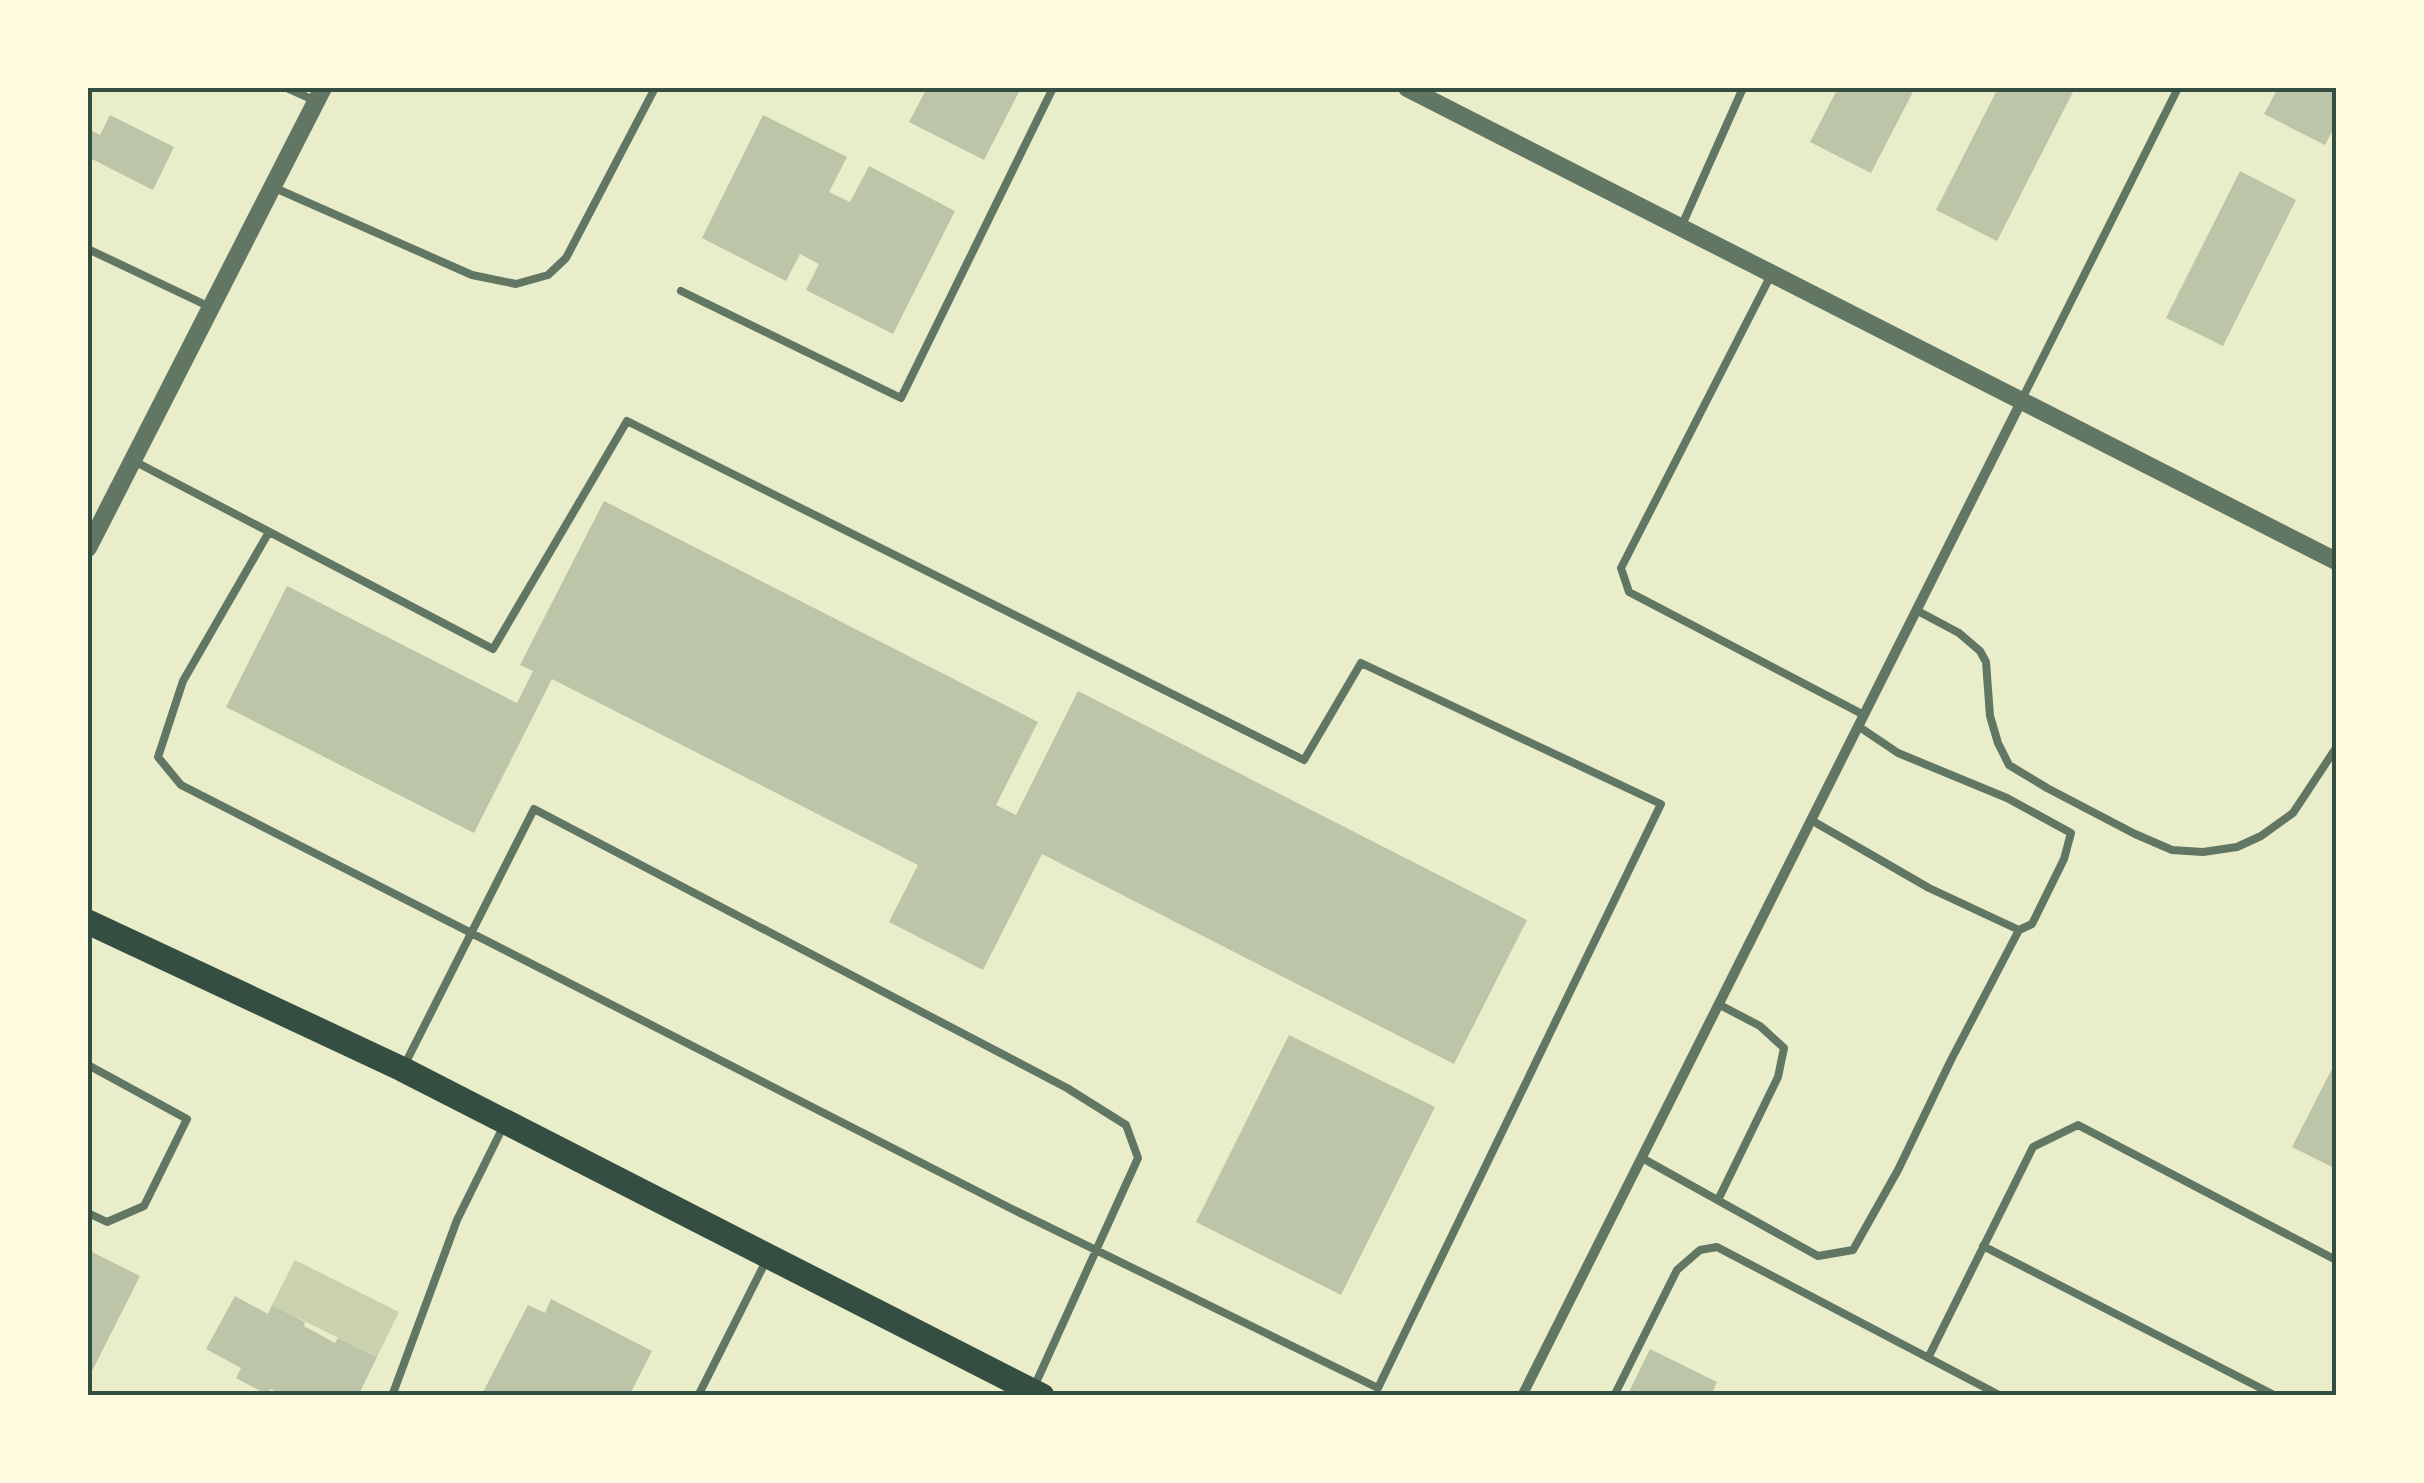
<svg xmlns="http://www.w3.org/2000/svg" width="2424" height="1483" viewBox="0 0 2424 1483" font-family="Commissioner,sans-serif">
<rect width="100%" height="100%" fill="#e9edc9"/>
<path fill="#cad2ad" d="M295,1260l104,52 -22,45 -105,-52z"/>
<path fill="#bcc5a7" d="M927,88h94l-37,72 -75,-38z
M1838,88h77l-44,85 -61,-31z
M1998,88h77l-78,153 -61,-31z
M2278,88h58v36l-11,21 -61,-31z
M110,115l64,32 -21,43 -65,-33v-28l12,6z
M763,115l84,42 -18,35 21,10 19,-36 86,45 -62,123 -87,-44 13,-26 -19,-10 -14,27 -84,-43z
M2240,171l56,29 -73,146 -57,-28z
M604,501l434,221 -42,83 20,10 62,-124 449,229 -73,144 -412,-210 -59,116 -94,-48 29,-57 -366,-186 -78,154 -248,-126 61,-121 230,117 16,-32 -13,-6z
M1289,1035l146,72 -94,188 -145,-73z
M2336,1061v108l-44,-22z
M88,1250l52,26 -52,103z
M235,1296l33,18 4,-9 33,17 -1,4 31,17 3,-5 39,19 -19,39h-75l-12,-7 -5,5 -30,-16 5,-10 -35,-19z
M551,1299l101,52 -23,45h-148l47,-91 17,8z
M1650,1349l67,33 -6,14h-84z"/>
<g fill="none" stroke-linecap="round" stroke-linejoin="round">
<path stroke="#617663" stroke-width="8" d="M287,88l29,13
M275,188l197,87 44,9 32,-9 18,-17 89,-170
M1682,225l61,-137
M88,249l122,58
M1772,273l-151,295 8,24 235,123
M681,291l220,107 152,-310
M2022,399l156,-311
M132,460l361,189 134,-228 677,339 57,-97 300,141 -283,584 -366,-179 -831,-424 -23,-28 25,-76 86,-149
M1916,610l43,23 21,18 6,11 4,54 8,27 11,22 38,23 88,46 37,16 31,2 34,-5 24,-11 32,-23 43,-65
M1811,820l118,68 90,42 13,-6 32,-65 7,-26 -64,-35 -109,-45 -40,-27
M88,1065l99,54 -43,87 -37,16 -19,-9
M404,1066l130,-257 533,279 59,37 12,33 -104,229
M1642,1158l176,98 35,-6 45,-80 53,-110 68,-130
M1718,1200l60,-123 6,-29 -24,-22 -42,-22
M1983,1246l293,150
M1928,1358l105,-211 45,-22 258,135
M392,1396l65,-176 47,-95
M698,1396l69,-137
M1614,1396l63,-126 23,-20 17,-3 284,149"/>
<path stroke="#617663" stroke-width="10" d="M1522,1396l500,-996"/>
<path stroke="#617663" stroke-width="18" d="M1407,88l929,473
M88,548l235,-460"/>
<path stroke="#344e41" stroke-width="25" d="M88,922l314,147 640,327"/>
</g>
<rect width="2424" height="1483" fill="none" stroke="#fefae0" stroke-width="180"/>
<rect x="90" y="90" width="2244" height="1303" fill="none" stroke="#344e41" stroke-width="4"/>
</svg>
